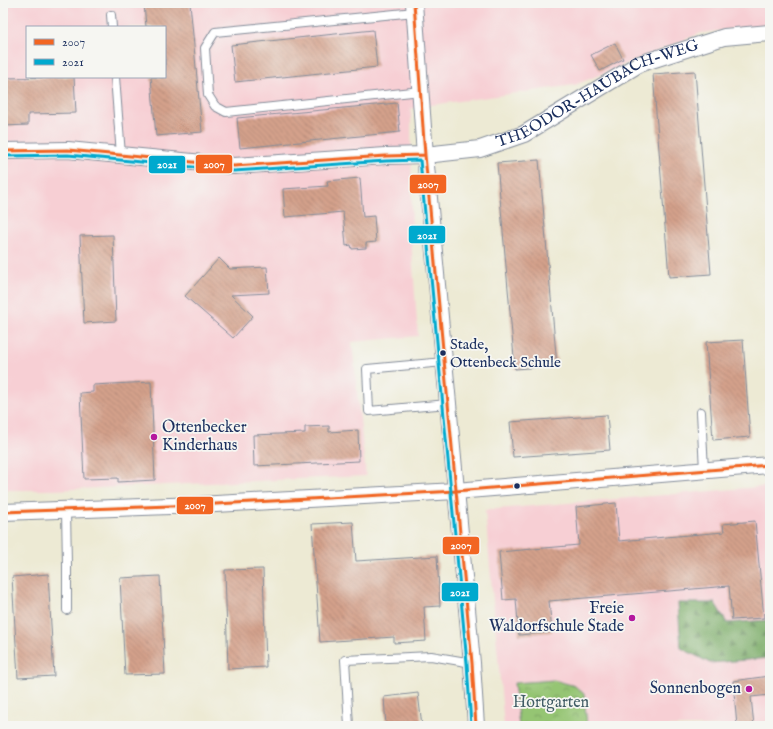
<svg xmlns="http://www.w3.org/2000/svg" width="773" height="729" viewBox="0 0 773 729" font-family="'IM FELL English',serif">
<defs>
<pattern id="forest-firs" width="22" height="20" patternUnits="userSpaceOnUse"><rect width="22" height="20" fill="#78aa65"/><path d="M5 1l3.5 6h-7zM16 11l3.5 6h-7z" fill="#628b56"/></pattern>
<pattern id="park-crowns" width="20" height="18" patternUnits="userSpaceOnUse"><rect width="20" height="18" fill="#95c573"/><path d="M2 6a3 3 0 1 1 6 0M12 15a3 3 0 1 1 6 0" fill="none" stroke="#79a062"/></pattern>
<pattern id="building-back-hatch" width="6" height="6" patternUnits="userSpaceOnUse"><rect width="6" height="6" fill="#d4a18b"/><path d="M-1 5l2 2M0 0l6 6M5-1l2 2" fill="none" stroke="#ab8475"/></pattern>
</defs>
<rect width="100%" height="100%" fill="#f6f6f2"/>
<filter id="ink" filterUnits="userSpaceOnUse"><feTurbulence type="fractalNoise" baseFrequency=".025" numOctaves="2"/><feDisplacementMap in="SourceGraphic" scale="8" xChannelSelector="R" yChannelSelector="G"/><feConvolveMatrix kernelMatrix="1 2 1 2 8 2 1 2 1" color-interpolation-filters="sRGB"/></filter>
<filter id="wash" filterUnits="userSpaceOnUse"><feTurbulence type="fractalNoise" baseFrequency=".012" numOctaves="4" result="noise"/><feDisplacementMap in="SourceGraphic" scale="16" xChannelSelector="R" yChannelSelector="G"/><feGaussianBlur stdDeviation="0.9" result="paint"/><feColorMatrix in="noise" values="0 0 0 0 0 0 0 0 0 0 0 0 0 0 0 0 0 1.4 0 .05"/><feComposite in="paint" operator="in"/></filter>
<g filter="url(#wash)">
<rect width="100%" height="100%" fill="#edead4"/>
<path fill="#f7cfd4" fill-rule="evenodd" d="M3,3h767v21l-69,9 -126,52 -151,21 -13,3 1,143 6,84 -66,6 14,134 -312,14h-51zM27,27h138v50h-138z
M770,486v240h-266l-19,-216z"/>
<path fill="url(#forest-firs)" stroke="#4a6c62" d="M678,603h37l12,20 43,-3v38l-60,5 -29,-15z"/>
<path fill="url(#park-crowns)" stroke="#587a68" d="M554,680l21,6 9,8 3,32h-68l-5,-43z"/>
<g id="blocks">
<path fill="url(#building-back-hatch)" d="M144,3h46l12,129 -46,4 -5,-59h14v-50h-19z
M373,30l4,37 -142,15 -4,-37z
M615,43l8,16 -23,12 -9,-16z
M695,71l16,203 -42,3 -16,-203z
M74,77l2,36 -48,1v11l-25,1v-48z
M397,103l3,29 -160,16 -3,-30z
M539,160l18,206 -42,3 -18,-206z
M360,178l3,39 11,-1 2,26 -10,1v5l-14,1 -1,-4 -5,1 -3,-34 -58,5 -2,-28 45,-3 -1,-5z
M113,235l3,86 -32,2 -4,-87z
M219,258l11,11 37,-2 2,26 -38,2 22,21 -20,22 -48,-42z
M743,340l7,97 -37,3 -7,-98z
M151,382l4,98 -37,2v-4l-34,1 -4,-86 13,-1v-7z
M607,415l3,35 -97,7 -3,-35z
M329,426v6l29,-2 1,31 -105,5 -1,-31 52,-2v-6z
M616,503l3,38 105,-9 -1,-8 32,-3 9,97 -32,2 -3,-34 -180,15 3,31 -33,3 -3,-36 -13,1 -4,-48 80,-7 -3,-38z
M353,522l3,39 81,-5 3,50 -16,1 2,34 -32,2v-6l-74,5 -8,-118z
M263,569l3,98 -38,2 -3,-99z
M48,574l6,102 -36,2 -6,-101z
M160,576l5,98 -40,1 -5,-97z
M769,676l1,19 -19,2 3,29h-17l-4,-45z
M418,693l4,33h-36l-2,-29z"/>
</g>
</g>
<g filter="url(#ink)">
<use href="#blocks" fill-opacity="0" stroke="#848c99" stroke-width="1"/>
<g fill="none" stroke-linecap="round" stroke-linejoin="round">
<defs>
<path id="lane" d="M415,12l-200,20 -10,16 3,47 7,11 11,6 195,-21
M111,15l1,12
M115,77l6,78
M444,362l-77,7 2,42 79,-7
M701,412l3,58
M66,510l1,55v45
M349,726l-4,-66 86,-4 41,7"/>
<g id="street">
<path d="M414,3l11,152 47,508 4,63"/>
<path id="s1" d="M3,151l65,-1 166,16 152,-10 39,-1 55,-6 44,-15 115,-70 85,-27 46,-4"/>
<path d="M3,512l195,-7 258,-14 314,-26"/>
</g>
</defs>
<use href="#lane" stroke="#848c99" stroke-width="10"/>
<use href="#street" stroke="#848c99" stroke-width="18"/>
<use href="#lane" stroke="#fff" stroke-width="8"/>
<use href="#street" stroke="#fff" stroke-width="16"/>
<defs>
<path id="bus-1" d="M414,3l11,152 47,508 4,63
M3,151l65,-1 166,16 152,-10 39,-1
M3,512l195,-7 258,-14 314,-26"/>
<path id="bus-2" d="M3,156l65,-1 166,16 152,-10 34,-1 47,503 4,63"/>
</defs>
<use href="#bus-1" stroke="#f6f6f2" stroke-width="6"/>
<use href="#bus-2" stroke="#f6f6f2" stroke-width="6"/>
<use href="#bus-1" stroke="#f26522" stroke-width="3"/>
<use href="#bus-2" stroke="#00a9ce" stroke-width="3"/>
</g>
</g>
<g fill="#1b2f5e" stroke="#f6f6f2" stroke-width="1.5">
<circle cx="443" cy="353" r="3.5"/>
<circle cx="517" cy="486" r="3.5"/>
</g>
<g fill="#b5179e" stroke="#f6f6f2" stroke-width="1.5">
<circle cx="154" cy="437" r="4"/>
<circle cx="632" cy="618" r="4"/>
<circle cx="749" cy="689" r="4"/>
</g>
<g text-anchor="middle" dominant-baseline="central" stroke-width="3.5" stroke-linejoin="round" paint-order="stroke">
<g font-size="15" fill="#1b2f5e" stroke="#f6f6f2" text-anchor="start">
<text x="450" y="344">Stade,<tspan x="450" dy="18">Ottenbeck Schule</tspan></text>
</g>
<g font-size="16" fill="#1b2f5e" stroke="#f6f6f2">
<text stroke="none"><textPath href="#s1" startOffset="609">THEODOR-HAUBACH-WEG</textPath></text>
</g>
<g font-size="16" fill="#1b2f5e" stroke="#f6f6f2" text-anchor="end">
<text x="162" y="428" text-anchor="start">Ottenbecker<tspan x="162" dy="18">Kinderhaus</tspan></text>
<text x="624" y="609">Freie<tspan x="624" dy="18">Waldorfschule Stade</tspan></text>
<text x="741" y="689">Sonnenbogen</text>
</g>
<g font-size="16" fill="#405c64" stroke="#f6f6f2">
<text x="551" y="703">Hortgarten</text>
</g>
</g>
<g stroke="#f6f6f2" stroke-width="1.5">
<rect x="195" y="154" width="38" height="20" rx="4" fill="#f26522"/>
<rect x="148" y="155" width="38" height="19" rx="4" fill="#00a9ce"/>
<rect x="409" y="174" width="38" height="20" rx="4" fill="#f26522"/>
<rect x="408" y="225" width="38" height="19" rx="4" fill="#00a9ce"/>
<rect x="176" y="496" width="38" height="19" rx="4" fill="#f26522"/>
<rect x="442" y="536" width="38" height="19" rx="4" fill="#f26522"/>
<rect x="441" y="582" width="38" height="20" rx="4" fill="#00a9ce"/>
</g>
<g font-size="11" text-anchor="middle" font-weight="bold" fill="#fff">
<text x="214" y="168">2007</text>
<text x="167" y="168">2021</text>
<text x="428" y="188">2007</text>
<text x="427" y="239">2021</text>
<text x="195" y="509">2007</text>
<text x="461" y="549">2007</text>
<text x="460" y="596">2021</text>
</g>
<rect width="773" height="729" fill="none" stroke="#f6f6f2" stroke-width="16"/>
<rect x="26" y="26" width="140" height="52" fill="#f6f6f2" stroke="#9ea6b7"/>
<rect x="34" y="39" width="20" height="6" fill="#f26522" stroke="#9ea6b7"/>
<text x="62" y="46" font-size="12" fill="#1b2f5e">2007</text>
<rect x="34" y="59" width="20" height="6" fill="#00a9ce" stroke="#9ea6b7"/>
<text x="62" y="66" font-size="12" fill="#1b2f5e">2021</text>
</svg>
